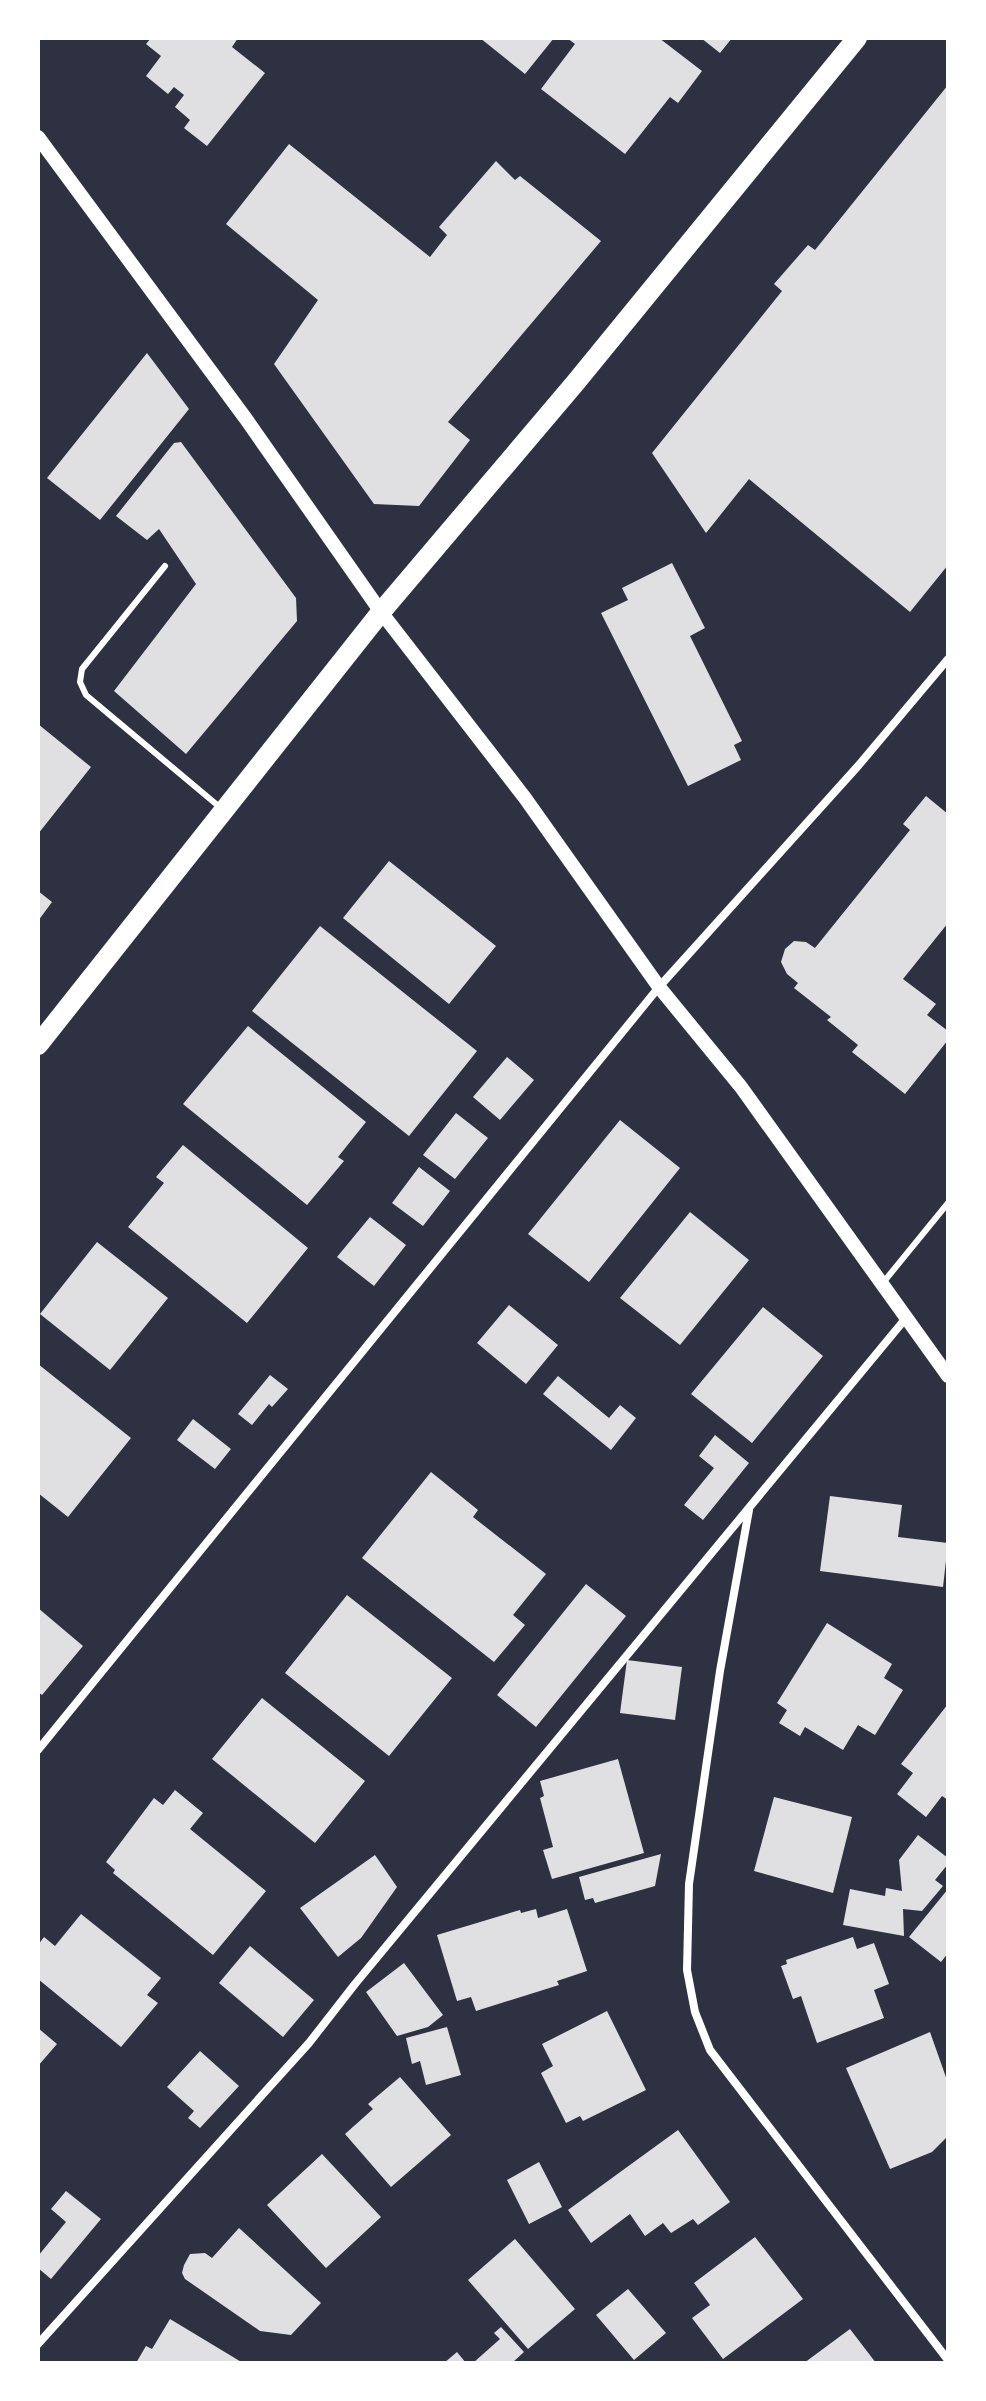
<svg xmlns="http://www.w3.org/2000/svg" width="986" height="2401" viewBox="0 0 986 2401" font-family="Signika,sans-serif">
<rect width="100%" height="100%" fill="#2d3142"/>
<path fill="#e0e0e3" d="M151,38h87l-6,9 33,26 -58,73 -23,-18 6,-8 -15,-13 9,-12 -10,-8 -6,7 -22,-18 15,-20 -15,-12z
M480,38h74l-29,36z
M567,38h92l43,33 -24,32 -8,-6 -45,57 -84,-65 34,-45z
M701,38h31l-12,15z
M948,85v480l-38,47 -161,-133 -43,54 -54,-80 130,-162 -8,-7 34,-39 7,5z
M289,144l141,113 17,-22 -8,-8 57,-66 19,19 5,-4 81,65 -153,181 22,18 -51,66 -45,-2 -100,-140 44,-64 -92,-76z
M147,353l42,56 -89,111 -53,-42z
M181,442l115,156 1,23 -111,133 -72,-63 82,-107 -37,-55 -12,11 -31,-24 58,-73z
M672,563l33,65 -15,8 52,105 -8,4 7,15 -53,26 -87,-173 27,-13 -6,-12z
M38,724l53,43 -53,67z
M926,796l22,18v109l-45,56 33,25 -9,11 21,16v9l-43,54 -53,-42 6,-7 -31,-25 4,-3 -37,-29 4,-5 -11,-9 -6,-12 4,-13 9,-8 12,1 9,6 95,-118 -7,-6z
M389,861l107,85 -47,58 -106,-86z
M38,891l14,11 -14,19z
M320,926l157,125 -68,85 -157,-125z
M248,1026l118,96 -28,35 6,4 -37,44 -124,-101z
M507,1057l27,23 -34,40 -27,-23z
M456,1113l32,25 -33,41 -32,-24z
M620,1120l60,48 -91,114 -61,-48z
M183,1145l125,103 -61,75 -119,-96 36,-44 -8,-6z
M419,1167l31,24 -27,35 -31,-23z
M690,1212l59,48 -69,85 -60,-47z
M370,1217l36,28 -32,41 -37,-29z
M97,1242l71,56 -58,72 -70,-56z
M509,1305l49,40 -32,39 -49,-41z
M763,1307l60,49 -71,87 -61,-49z
M38,1364l93,74 -63,79 -30,-24z
M270,1375l18,14 -16,18 -3,-3 -17,21 -14,-11z
M558,1376l51,42 11,-13 16,13 -25,32 -68,-56z
M193,1419l38,30 -16,20 -38,-29z
M715,1435l34,28 -46,57 -19,-15 30,-37 -15,-12z
M431,1472l47,38 -5,7 73,57 -33,41 12,10 -31,37 -132,-104z
M830,1496l72,9 -4,32 50,6 -5,44 -123,-16z
M586,1584l40,32 -90,111 -39,-32z
M347,1595l105,83 -63,78 -104,-83z
M38,1608l45,38 -41,49 -4,-3z
M827,1623l65,41 -8,14 19,12 -28,45 -17,-10 -15,25 -38,-23 -5,9 -21,-13 8,-13 -10,-7z
M627,1660l55,7 -7,53 -55,-7z
M262,1698l103,83 -50,62 -103,-84z
M948,1704v96l-6,-4 -16,21 -29,-23 16,-21 -12,-9z
M618,1759l26,94 -92,26 -9,-29 10,-3 -13,-49 4,-2 -4,-15z
M175,1790l28,23 -13,16 76,62 -53,64 -100,-82 2,-3 -9,-8 48,-64 9,7z
M774,1797l78,20 -19,76 -79,-22z
M918,1835l30,23v6l-13,16 8,6 -21,25 -19,-2 1,27 -61,-11 7,-36 35,7 1,-8 16,3 -3,-31z
M661,1854l-6,32 -60,17 -2,-5 -8,2 -6,-23z
M375,1855l22,32 -36,51 -23,19 -38,-49z
M948,1889v64l-7,9 -32,-25z
M536,1909l2,9 29,-9 20,62 -30,10 2,4 -83,26 -5,-14 -14,4 -20,-66 83,-25 1,3z
M81,1914l80,64 -14,17 11,8 -37,44 -83,-68v-34l6,-8 11,9z
M853,1937l4,12 17,-6 15,41 -15,6 10,28 -67,25 -16,-47 -8,3 -12,-33 6,-2 -1,-4z
M250,1946l64,54 -31,37 -64,-54z
M404,1963l39,52 -15,12 -31,9 -31,-44z
M607,2011l39,79 -63,31 -3,-5 -14,7 -25,-50 12,-7 -11,-22z
M447,2027l14,48 -35,10 -6,-24 -8,3 -6,-26z
M38,2028l19,16 -19,22z
M930,2032l18,51v53l-16,16 -42,17 -44,-101z
M200,2051l39,35 -39,42 -12,-10 6,-7 -27,-24z
M400,2077l51,58 -60,52 -46,-53 28,-25 -5,-5z
M678,2130l52,72 -32,23 -5,-6 -22,14 -8,-10 -18,13 -15,-22 -39,29 -23,-33z
M322,2154l59,63 -55,51 -59,-63z
M539,2162l23,45 -33,17 -22,-44z
M66,2191l35,28 -50,60 -13,-11v-12l28,-34 -15,-13z
M239,2228l82,75 -30,32 -31,-4 -75,-52 -3,-6 2,-8 6,-11 15,-1 7,5z
M755,2237l48,62 -80,60 -31,-41 18,-13 -16,-22z
M515,2239l60,70 -47,40 -60,-69z
M628,2289l38,44 -32,27 -38,-45z
M170,2319l73,44h-107l10,-17 6,3z
M501,2327l23,25 -12,11h-39l27,-24 -6,-6z
M850,2329l26,34h-72z
M457,2352l9,11h-22z"/>
<g fill="none" stroke-linecap="round" stroke-linejoin="round">
<path stroke="#fff" stroke-width="6" d="M165,566l-83,103 -2,13 6,13 136,114
M882,1284l66,-81"/>
<path stroke="#fff" stroke-width="8" d="M749,1510l-29,161 -31,213 -2,86 8,42 15,38 238,310
M38,1750l621,-763 199,-221 90,-107
M38,2344l271,-301 46,-59 551,-666"/>
<path stroke="#fff" stroke-width="14" d="M38,137l208,282 135,193 144,186 134,189 82,100 207,289"/>
<path stroke="#fff" stroke-width="20" d="M38,1045l343,-433 195,-230 281,-344"/>
</g>
<rect width="986" height="2401" fill="none" stroke="#ffffff" stroke-width="80"/>
</svg>
